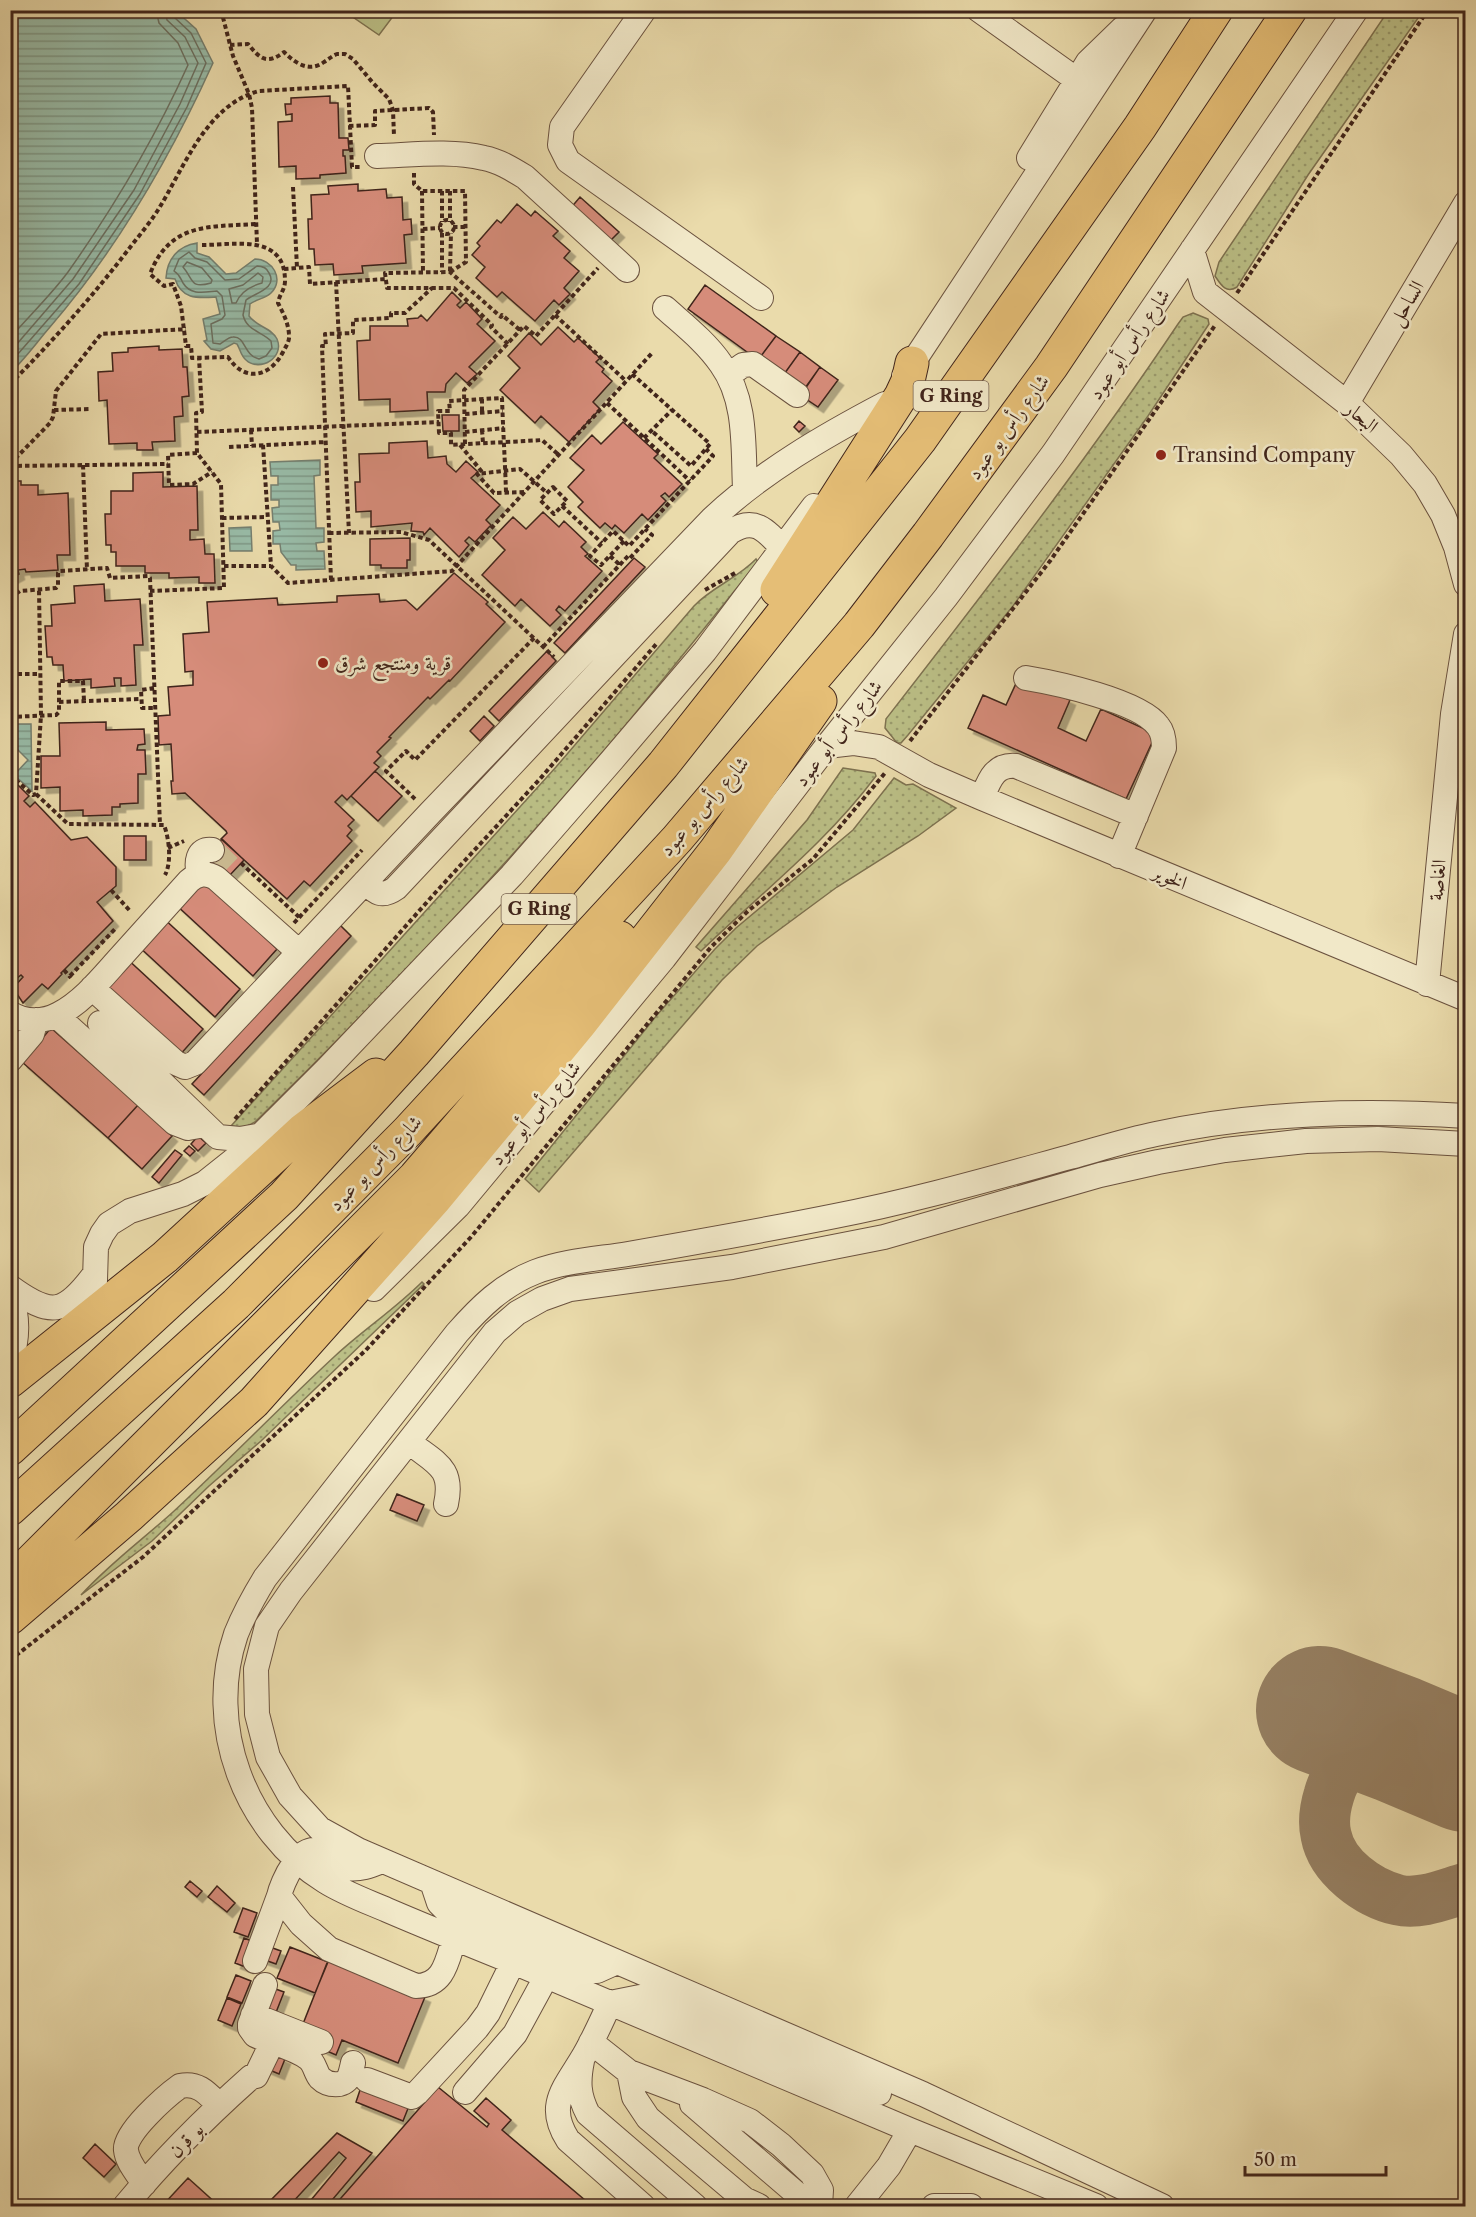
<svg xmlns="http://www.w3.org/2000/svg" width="1476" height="2217" viewBox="0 0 1476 2217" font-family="'Libre Caslon Text',Amiri,serif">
<defs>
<pattern id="grass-dots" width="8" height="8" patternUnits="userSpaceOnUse" patternTransform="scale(1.5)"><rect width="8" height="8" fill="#bbbf86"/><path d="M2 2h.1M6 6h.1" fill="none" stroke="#9a9b6d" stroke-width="1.8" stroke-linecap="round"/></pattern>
<pattern id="water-rules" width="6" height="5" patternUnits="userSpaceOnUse" patternTransform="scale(1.5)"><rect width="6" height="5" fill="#98bba7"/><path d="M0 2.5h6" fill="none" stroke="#7e9887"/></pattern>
<filter id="shadow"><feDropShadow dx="5.5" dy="5.5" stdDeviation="0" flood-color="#0004"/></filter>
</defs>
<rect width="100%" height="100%" fill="#eadbab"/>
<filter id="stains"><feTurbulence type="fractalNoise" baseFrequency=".00333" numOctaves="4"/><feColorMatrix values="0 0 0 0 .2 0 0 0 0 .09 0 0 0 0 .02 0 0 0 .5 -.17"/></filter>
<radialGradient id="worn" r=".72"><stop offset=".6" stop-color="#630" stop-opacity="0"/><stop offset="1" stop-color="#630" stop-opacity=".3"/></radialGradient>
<path fill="url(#grass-dots)" stroke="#7e7250" stroke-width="1.5" d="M1388,11h35l-115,164 -71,112c-11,7 -16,-2 -22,-11l4,-14z
M1193,313l15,6 1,5 -61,92 -135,190 -105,129 -7,8h-4l-12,-15 1,-9c100,-129 201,-259 292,-395l5,-7z
M756,559l2,3c-45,55 -89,111 -135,166 -116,137 -239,268 -368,394l-11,6 -13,-2 325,-359 138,-161c18,-19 44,-28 62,-47z
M843,768l32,5 1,3c-50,67 -115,117 -175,175l-5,-4 111,-127z
M894,778l12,7 7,-1 43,24 -38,28 -81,51 -80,59 -35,34 -183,212 -14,-13 132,-164 58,-66 21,-21 117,-98z
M422,1282l2,2 -163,157 -52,45 -57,55 -71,54c28,-31 61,-55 92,-83 55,-51 107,-105 162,-156 28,-26 60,-47 87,-74z"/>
<path fill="#bbbf86" stroke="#7e7250" stroke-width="1.5" d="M344,11h53l-18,24z"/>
<path fill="url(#water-rules)" stroke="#757f6f" stroke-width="1.5" d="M11,10l165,1 20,18 17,34c-43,95 -95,185 -163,264 -13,15 -25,32 -39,45z
M197,243v10l12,4 17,17 10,-1 19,-14c17,0 30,20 16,34 -5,5 -14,6 -21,11l-1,12c8,11 23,12 28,23 8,18 -17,34 -31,21 -5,-4 -6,-11 -9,-16l-3,-1 -14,8 -9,-2 -7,-8 3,-1 -4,-21 17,-5 -4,-17c-18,1 -34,3 -41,-18l-9,-1c1,-19 12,-32 31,-35z
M320,460v15l-6,1 2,52h8v14l-8,1 1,8h7l1,18 -29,1v-5h-5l-10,-13 -1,-8h-7v-13l7,-1 -1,-8h-6l-1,-14 7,-1v-7h-8v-15h7v-9h-7l-1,-14z
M251,527l1,24h-22l-1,-23z
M10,724h21l1,67 -18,-16 14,-15 -17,-17z"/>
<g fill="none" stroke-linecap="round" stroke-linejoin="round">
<path stroke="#6c7061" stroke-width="1.5" d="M189,252l6,6 12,4 18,18 14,-1 18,-13c5,0 10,2 12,7 9,15 -14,20 -23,27l-3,15c4,16 18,16 28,26l1,7 -6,8 -7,3c-16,-4 -13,-23 -26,-22 -5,0 -9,5 -13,7l-7,-1 -2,-19 11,-5 3,-4 -3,-19 -5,-5c-12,1 -26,5 -34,-8 -3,-6 -3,-8 -9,-12l5,-12z
M187,262l15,6 10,12 -1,3c-21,6 -17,-3 -28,-16z
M258,273l5,4 -1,6c-11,3 -21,8 -26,20h-4l-3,-14 14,-4z
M10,338c19,-22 41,-43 58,-66 46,-65 87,-134 120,-207l-10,-22 -19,-20 -3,-13
M10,352l63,-73 61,-89 46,-86 18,-41 -13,-26 -18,-17 -2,-10
M10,363l69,-79 61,-90 47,-87 19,-44 -15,-30 -17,-16 -2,-7"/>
<path stroke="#968063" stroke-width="51" d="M1397,1739c-14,8 -37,15 -50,24 -8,7 -15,21 -18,32 -4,13 -6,27 -3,40 6,32 42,58 72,65 22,5 47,-6 68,-12"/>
<path stroke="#968063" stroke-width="128" d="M1320,1710l77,29 69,29"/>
</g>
<path fill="#d68c7a" stroke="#41251b" stroke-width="1.5" filter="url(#shadow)" d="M330,96v7h8l1,35h9l1,12h-6v6h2l1,17 -26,2v3l-24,1v-13l-17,1 -1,-45 14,-1v-7l-6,1 -1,-11h6v-6z
M358,184v7l28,-2 1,9 15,-1 1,23 8,-1 1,15 -8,1 2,28 -44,3 1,7 -29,2 -1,-11 -18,1 -1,-16h-5l-1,-30h4l-1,-24 18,-1 -1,-8z
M580,197l39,35 -11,11 -38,-34z
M517,204l14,12 4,-5 23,20 -5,5 17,15 -6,7 15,13 -15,17 6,6 -11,11 -5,-5 -19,21 -33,-29 -5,5 -21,-19 9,-11 -13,-12 8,-9 -3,-3 20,-23 4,3z
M705,285l71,51 -18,24 -70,-51z
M452,292l9,9 -4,4 3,3 6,-6 16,17 -5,5 18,17 -26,26 8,7 -10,9 -11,-10 -10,11 -1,8h-18l1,18 -38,2v-13l-31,1 -2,-59 13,-1v-14h38l-1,-7 11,-1 3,-3 6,6z
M558,327l16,15 4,-4 22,20 -4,4 8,7 -2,3 10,9 -19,21 7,7 -31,33 -28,-26 -6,7 -35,-33 20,-22 -12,-12 21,-23 12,12z
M776,336l24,16 -18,25 -24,-17z
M159,346v4l23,-1 1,18h4l2,29 -7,1 1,19 -9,1 1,24 -23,1 1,8h-16v-7l-28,1 -2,-44 -8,1 -1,-29 15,-1 -1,-18 16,-1v-4z
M800,352l20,15 -17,25 -21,-15z
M820,367l18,13 -20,27 -18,-12z
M442,415h17v16h-16z
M799,421l6,5 -6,6 -5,-5z
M623,422l35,32 -4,4 28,26 -13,13 -4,-4 -4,3 5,5 -18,19 -6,-6 -18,19 -9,-8 -3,4 -7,-6 -5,5 -22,-21 5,-5 -15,-15 16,-17 -14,-12 22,-23 9,9z
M427,441l1,17 18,-2 1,8 9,8 10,-11 12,11 -7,6 29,27 -14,15 5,5 -16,17 -6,-5 -4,4 4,4 -10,12 -29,-29 -6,7 -1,-3 -12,-1 1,-8 -41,4v-16l-15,1 -1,-30h5l-1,-28 30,-1v-10z
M163,472v15l34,-1 1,44h-8v10l14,-1 1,15h9l1,29h-16v-6l-30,1v-5h-24v-7h-29v-14h-5v-7h-5l-1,-31h6v-23h22v-18z
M10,481h11v4h17v10l30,-2 2,62h-13l1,15 -32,2 -1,-3 -7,1 1,4 -9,5z
M543,512l16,15 5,-6 22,21 -5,5 7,7 -3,2 17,15 -37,40 -6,-5 -3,4 5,5 -11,11 -29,-27 -6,7 -33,-31 23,-25 -12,-12 20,-21 13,12z
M410,538v22h-3v8h-26v-3h-11v-26z
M634,558l11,9 -80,86 -11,-10z
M454,573l34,29 -2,2 19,18 -55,59 -1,-1 -19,19 -2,-2 -39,40 2,1 -14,14 4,4 -7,7 5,4 -32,33 -5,-5 -7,7 19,18 -6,6 4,4 -5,6 5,5 -42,45 -6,-5 -17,18 -66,-60 6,-6 -1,-2 -41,-38 -13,1 -1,-13h2l-2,-37 -12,1 -1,-29 12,-1 -2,-28 25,-2v-14l-8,1 -2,-38 26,-2 -2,-30 70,-4 1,7 59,-3v-6l42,-2 1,8 26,-2 11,10z
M104,584l1,17 35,-2 3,46h-9l2,40 -15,1v-8h-7l1,8 -24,2v-9l-27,2 -1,-16h-10l-1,-8h-5l-2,-31h7l-1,-21 24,-2 -1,-17z
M547,651l9,10 -57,60 -10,-10z
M1019,677l51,23 -12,28 28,13 15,-32 55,25 -30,65 -158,-71 15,-33 23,10z
M484,716l10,10 -14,15 -10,-10z
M106,722v8l38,-1 1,15 -7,1 -1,5h8l1,24h-8v29l-18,1v3h-8v8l-29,1v-6l-23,1v-24l-19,1v-32h19l-1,-33z
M375,771l27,25 -24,25 -27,-25z
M15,782l14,14 -5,5 6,6 5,-5 36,38 16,-3 29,30v19l-19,16 16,19 -52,52 1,1 -14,15 -6,-5 -19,19 -10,-15 10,-11 -2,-2 -11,9v-200l2,2z
M124,836h22v24h-22z
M222,839l22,21 -14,15 -22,-21z
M199,876l78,73 -24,27 -79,-73z
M161,916l79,73 -25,28 -79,-73z
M340,925l11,11 -147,159 -12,-11z
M124,956l79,73 -25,28 -79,-74z
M51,1028l87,77 -30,33 -86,-76z
M138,1105l34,31 -30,33 -34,-31z
M198,1136l8,7 -8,8 -7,-7z
M189,1146l6,5 -5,5 -6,-5z
M175,1150l7,5 -23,28 -7,-6z
M397,1494l27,11 -7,16 -27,-11z
M190,1881l12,10 -5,6 -12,-10z
M217,1886l18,17 -8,9 -19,-15z
M243,1908l14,5 -9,24 -14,-5z
M244,1938l13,5 -9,25 -13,-5z
M267,1946l14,5 -5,13 -14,-5z
M290,1947l38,15 -13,31 -38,-15z
M329,1958l96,39 -27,66 -56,-23 -6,15 -14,-6 -19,-25z
M236,1975l15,6 -9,22 -15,-6z
M270,1987l14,5 -9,23 -14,-6z
M227,1998l14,6 -9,22 -14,-6z
M271,2053l14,6 -6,15 -14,-6z
M361,2087l48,19 -6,15 -47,-19z
M438,2087l49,40 2,-3 -15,-13 12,-13 25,22 -9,10 90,76h-258z
M337,2133l35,20 -45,53h-21l40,-48 -7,-6 -49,53 2,1h-27z
M95,2144l21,20 -12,13 -21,-19z
M188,2178l31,28h-57z"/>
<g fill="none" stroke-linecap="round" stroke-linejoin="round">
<path stroke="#c8b78e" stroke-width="24" stroke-dasharray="24 12" stroke-linecap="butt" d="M212,850l22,21"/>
<defs>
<path id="minor" d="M644,10l-82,117 -2,18 8,16 193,137
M979,10l98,70
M377,156c35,-1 73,-6 107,2 15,3 28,11 41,19l102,93
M1029,158l59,-96 34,-33
M1192,250l13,42 142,111 54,52 24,29 18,31 13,32 10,37
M665,308c19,17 41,34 56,56 26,36 22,83 24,125
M729,375l14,-10 10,-1 44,31
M904,376l241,-366
M1347,403l119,-200
M1026,678c30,5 114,23 132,48 5,6 6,14 6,22l-45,108
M827,746l26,-3 26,4 50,28 53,23 484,201
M982,798c7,-17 12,-34 34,-32l120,50
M199,875c-3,-12 -2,-27 13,-25
M365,882c11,11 17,16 31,6l334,-356c24,-16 36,-2 52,16
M1427,984l26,-270 13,-80
M92,988l84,75 9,4 10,-4 235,-250 282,-294c50,-47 112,-83 173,-115
M10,1013c15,10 34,9 49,1 23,-12 41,-34 58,-53 24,-27 48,-53 72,-80 8,-7 17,-9 27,-3l83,74
M57,1016l118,107 13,5 17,-3
M100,1023l118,114 22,2 22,-4
M10,1060l22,-26 4,-14
M10,1287c41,30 54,28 84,-12
M374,1289l84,-83 206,-248 163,-212 119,-149 107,-143 303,-444
M10,1293c8,22 8,47 0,70
M94,1313l2,-66 6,-13 7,-10 21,-13 53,-17 22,-11 39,-31 83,-83 185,-194 101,-116 92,-108 109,-145
M409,1442c26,21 45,25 37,62
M382,1861c-12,5 -22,9 -36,7 -11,-2 -18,-13 -27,-17 -19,-8 -37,31 -40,45l22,28 28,25 87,37c28,0 31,-25 38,-47
M432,1882l7,21 9,9 142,59h7l20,-9
M255,1961l24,-65
M265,1985l-15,39v4l5,7c16,8 38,12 53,23 7,5 7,14 12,20 8,8 24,9 29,-1 2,-4 3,-10 4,-14
M253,2015l68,27
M591,2042l38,30 74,28 47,21 31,24 31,29 9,16 -1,16
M582,2061c-4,20 -4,34 6,53l107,92
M629,2072l5,25 14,21 83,70 13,11 15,7
M367,2080l45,17 5,-4 60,-65 11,-15 34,-69
M465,2092l50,-58 31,-57
M692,2104l119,102
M144,2184c-6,-10 -17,-22 -18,-34 -3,-16 40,-54 54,-64 18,-4 27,7 39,19
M125,2206c38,-46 81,-89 126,-129l5,-1 16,-33
M643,2206l-75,-66c-22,-34 -4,-51 14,-81 11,-18 19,-37 28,-56l30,-6 16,2 223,94
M857,2206l32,-40 21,-36
M934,2206h37
M1096,2206l-186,-76 -397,-168c-42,-17 -84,-34 -126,-52 -21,-9 -43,-17 -62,-29 -81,-50 -120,-156 -89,-247 8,-20 18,-38 29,-56l192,-245c23,-26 45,-48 78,-61 29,-11 62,-13 93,-18 69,-12 138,-24 207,-38 78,-15 158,-38 235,-59 29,-8 57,-17 86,-23 102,-22 206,-24 310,-18
M1162,2206l-239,-112 -565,-244 -38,-21 -30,-33 -22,-39 -11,-43 -1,-45 11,-43 24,-35 204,-259 22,-19 25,-14 28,-10 162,-22 152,-30 216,-62 58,-13 67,-12 81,-9 72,-2 88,5"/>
<path id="highway" d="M777,590l124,-194 7,-15 4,-18
M10,1381l155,-124 138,-127 73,-55
M10,1449l274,-253 130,-143 249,-288 257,-325 220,-313 76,-117
M10,1509l226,-205 171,-172 270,-293 182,-214 69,-90 123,-168 239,-357
M18,1574l397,-397 205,-239
M10,1618l119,-102 125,-114 181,-203 144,-174 137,-175 104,-149"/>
</defs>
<use href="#minor" stroke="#6b523f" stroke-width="26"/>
<use href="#highway" stroke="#41251b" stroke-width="35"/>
<path stroke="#41251b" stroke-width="4" stroke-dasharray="4.5 3" stroke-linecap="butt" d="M221,10l12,46 16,38 3,14 5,136
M230,45l18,-1c12,15 19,21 36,8 11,11 25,21 40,10 5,-3 8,-6 13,-8h8l8,5 20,24 16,16 4,11 1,26
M349,126l26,-1v-14l54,-3 4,4 1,23
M414,173v11l8,7h43l1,71 -16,10
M293,187l4,81
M422,191l1,82
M442,191v31
M450,191v31
M440 227a7 7 0 1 1 14 0a7 7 0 1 1-14 0Z
M453,227h13
M423,229l17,-1
M442,233v39
M202,245c33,0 83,-12 83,36 0,9 -6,14 -7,22 5,10 10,19 11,31 1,7 -3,12 -6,18 -13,25 -38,31 -55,5l-36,1 -1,-12h-5l-5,-40 -8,-22 -9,2 -14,-12c20,-52 60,-47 106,-50
M284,269l25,-2 1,17 76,-5
M450,271l1,-38
M336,282l13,251
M1237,293l191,-283
M555,315l71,66
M508,344l-17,-17 1,-2 -38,-37h-67l-2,-15 65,-1 51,45 1,-2 18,15
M632,374l78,70 -19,22 -39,-35
M10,384c42,-42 82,-87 118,-134 10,-13 21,-26 30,-40 26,-42 48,-105 101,-119l89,-5 4,81h10
M482,399v13
M607,403l83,78
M54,410l37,-1
M465,414l38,-3
M251,430l1,16
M482,430l1,13
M197,432l242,-10
M465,432l39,-4
M644,438l28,-28
M465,444l-1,-54 60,-64 12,10 62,-68
M263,445l8,121 17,17 164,-12 201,-219
M460,445l23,28
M229,447l97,-5
M197,453l-29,2 1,30 24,-1 19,-12
M10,464l40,-41 3,-6 3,-26 45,-57 85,-5
M83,465l4,105
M10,466l158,-2
M553,487l14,14 -13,13 -14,-14z
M506,492c-1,-31 -3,-63 -4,-94l-53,3 1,10h-12l1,22h12v12c30,-2 61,-3 91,-5l17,15
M524,492l-30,1 -17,-19 43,-5 27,24
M562,506l40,37
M222,518l45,-1
M329,533l72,-1 28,8 125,117
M624,541l-23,24 -11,-9 23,-25 16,15 84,-90 -7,-7
M610,556l10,9
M224,566h47
M331,580l-9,-234h4l-1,-12 28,-1v-13l38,-2v-5h14l27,-25
M705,590l30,-17
M150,591l74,-3 -3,-104 -24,-31 -1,-40 6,-1 -3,-54
M10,598l10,-7 36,-3 2,-2v-13l2,-2 47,-3 3,10 38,-2 2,2 10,247
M543,647l85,-91 2,2 22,-23 -7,-6
M10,674h30
M154,688l-13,2 1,18h13
M59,702l82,-3
M10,717l46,-2 3,-3v-31h24l1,20
M910,741l140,-180 166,-237
M10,775l23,20 3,-1 5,-79 -2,-125
M36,794l32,30 96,1c5,13 8,37 1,50
M415,799l-29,-28 20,-20 9,9 119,-122
M168,848l16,-7
M241,863l58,54
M111,890l20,22
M294,923l68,-73
M64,970l7,8
M70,976l45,-47
M235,1119l200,-226 104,-113 119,-138
M10,1660l133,-103 223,-207 105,-113 240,-290 37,-36 65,-52 72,-86"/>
<use href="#minor" stroke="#f1e8c8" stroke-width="24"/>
<use href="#highway" stroke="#e5be76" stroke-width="33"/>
</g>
<g fill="#8f2418" stroke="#f1e8c8" stroke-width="2">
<circle cx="1161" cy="455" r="6"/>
<circle cx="323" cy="663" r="6"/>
</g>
<g text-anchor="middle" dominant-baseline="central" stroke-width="5" stroke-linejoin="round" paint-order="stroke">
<g fill="#f1e8c8" stroke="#76604f" stroke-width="1.5">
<rect x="913.5" y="381" width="75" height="30" rx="4.5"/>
<rect x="501.5" y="894" width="75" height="30" rx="4.5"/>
</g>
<g font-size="18" font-weight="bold" fill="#41251b">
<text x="951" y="396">G Ring</text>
<text x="539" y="909">G Ring</text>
</g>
<g font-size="20" fill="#41251b" stroke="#f1e8c8">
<text transform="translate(1406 303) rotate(-59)">الساحل</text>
<text transform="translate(1129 344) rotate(-56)">شارع رأس أبو عبود</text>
<text transform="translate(1362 417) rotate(41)">البحار</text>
<text transform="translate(1008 427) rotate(-54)">شارع رأس بو عبود</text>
<text transform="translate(838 733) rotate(-52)">شارع رأس أبو عبود</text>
<text transform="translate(704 806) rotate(-49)">شارع رأس بو عبود</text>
<text transform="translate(1170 877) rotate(23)">الخوير</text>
<text transform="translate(1437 880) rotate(-85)">الغاصة</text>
<text transform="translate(535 1113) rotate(-50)">شارع رأس أبو عبود</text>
<text transform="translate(375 1163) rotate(-46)">شارع رأس بو عبود</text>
<text transform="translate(186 2140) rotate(-46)">بو قرن</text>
</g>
<g font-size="20" fill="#41251b" stroke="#f1e8c8" text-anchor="start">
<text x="1173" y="455">Transind Company</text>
<text x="335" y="663">قرية ومنتجع شرق</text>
</g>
</g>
<rect width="1476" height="2217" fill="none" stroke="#eadbab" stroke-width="36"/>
<rect x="12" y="12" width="1452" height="2193" fill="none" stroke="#41251b" stroke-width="3"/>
<rect x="18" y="18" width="1440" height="2181" fill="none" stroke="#41251b" stroke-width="1.5"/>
<path d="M1245 2166v9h141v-9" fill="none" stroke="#41251b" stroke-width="3"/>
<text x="1254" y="2166" font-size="18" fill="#41251b" stroke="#f1e8c8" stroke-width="4.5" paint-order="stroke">50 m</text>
<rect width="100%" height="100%" filter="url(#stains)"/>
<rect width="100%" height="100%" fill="url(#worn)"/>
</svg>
